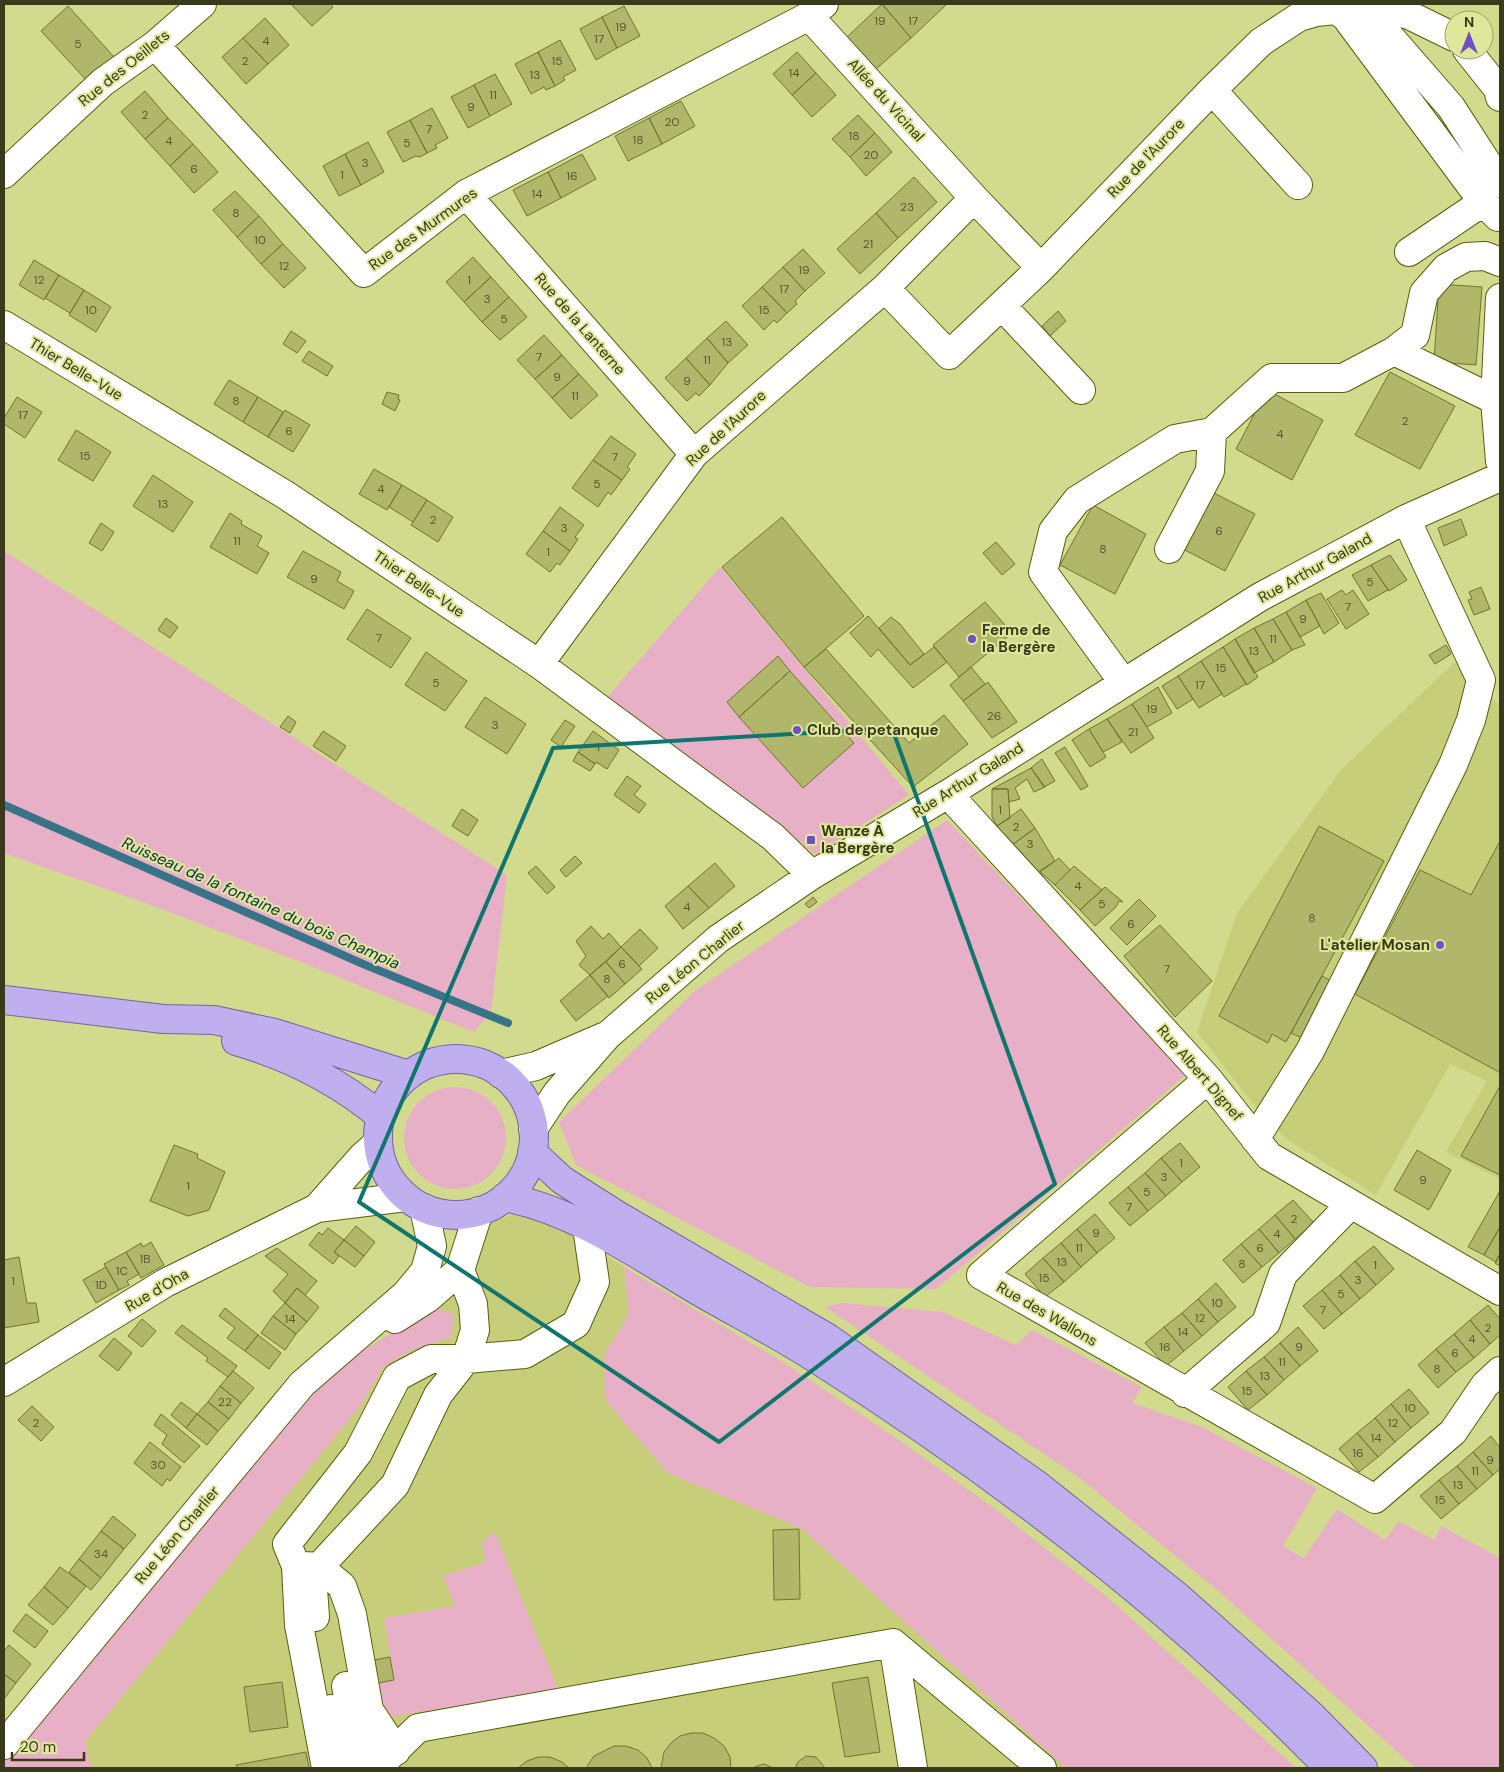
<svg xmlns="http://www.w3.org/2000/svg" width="1504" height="1772" viewBox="0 0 1504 1772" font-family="'DM Sans',sans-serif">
<rect width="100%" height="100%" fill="#d2da8e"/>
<path fill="#c6ce7a" d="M1457,660l43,46v473l-54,-27 41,-71 -37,-17 -74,131 -88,-55 -27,-26 -64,-82 40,-119 104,-143z
M523,1211l51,23 50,33 165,99 107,72 103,74 108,85 189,171h-1292l394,-440 91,-105z"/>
<path fill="#e8b0c7" d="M4,551l503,324 -16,138 -17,19 -173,-70 -153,-58 -144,-51z
M720,567l189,228 -93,59 -211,-154z
M947,820l240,254 -251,215 -126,-2 -234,-122 -17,-43 137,-132z
M404 1138a51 51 0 1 1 102 0a51 51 0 1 1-102 0Z
M624,1267l165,99 107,72 103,74 108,85 189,171h-230l-265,-240 -133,-55 -63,-73 -1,-45 25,-41z
M841,1303l102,9 73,33 16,-15 110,57 -10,16 70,24 115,61 -34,58 21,12 33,-49 48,31 14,-19 35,19 7,-14 59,32v210h-85l-199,-179 -139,-113 -252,-169z
M433,1307l21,7 -3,23 -42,14 -26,16 -22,38 -276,337 6,26h-87v-12l320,-381z
M495,1532l63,157 -169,28 -13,-11 -3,-22 21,-4 -10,-62 71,-12 -12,-30 42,-14 -3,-20z"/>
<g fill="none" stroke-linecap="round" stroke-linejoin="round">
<path stroke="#387387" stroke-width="8" d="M4,805l359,159 145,59"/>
</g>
<path fill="#b0b76a" stroke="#70752b" d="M291,4h39l3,3 -21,19z
M882,4h65l-36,34z
M882,4l29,34 -36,32 -29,-32z
M68,6l47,52 -26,25 -48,-52z
M624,6l16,30 -23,12 -15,-31z
M602,17l15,31 -21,12 -16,-31z
M265,18l24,27 -21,19 -25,-26z
M243,38l25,26 -22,20 -24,-27z
M560,40l16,30 -13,7 2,3 -10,6 -17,-34z
M538,52l17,34 -9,4 -2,-3 -13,7 -16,-30z
M797,52l19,21 -24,22 -19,-21z
M816,73l20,22 -24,22 -20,-22z
M495,74l17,30 -22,12 -16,-31z
M474,85l16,31 -22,12 -17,-31z
M145,91l23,27 -23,21 -24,-27z
M681,101l14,25 -33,18 -13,-26z
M432,108l16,30 -13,7 2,3 -10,5 -17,-33z
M858,115l17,18 -25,24 -18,-18z
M168,118l25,26 -23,22 -25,-27z
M649,118l13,26 -34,17 -13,-25z
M410,120l17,33 -7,4 -4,-1 -13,6 -16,-30z
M875,133l17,19 -26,24 -16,-19z
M368,142l16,30 -23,13 -16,-31z
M193,144l25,28 -24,21 -24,-27z
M345,154l16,31 -22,11 -16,-30z
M582,154l14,25 -35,19 -13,-26z
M548,172l13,26 -34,18 -14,-26z
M914,177l23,25 -39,36 -22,-25z
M235,191l24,25 -22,21 -24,-27z
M876,213l22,25 -38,36 -23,-25z
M259,216l24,28 -22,20 -24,-27z
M283,244l23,24 -22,20 -23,-24z
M803,249l22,24 -20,18 -22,-24z
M473,257l18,20 -27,25 -18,-20z
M34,260l25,15 -15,25 -25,-15z
M783,267l22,24 -10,10 2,3 -10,9 -25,-26z
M59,275l25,15 -14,23 -25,-15z
M491,277l18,20 -27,25 -18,-20z
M1439,284l43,3 -6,78 -42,-3z
M762,287l25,26 -10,10 -3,-3 -10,10 -22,-24z
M84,290l27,17 -15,25 -27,-17z
M509,297l18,20 -27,23 -18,-18z
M1058,311l8,10 -16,15 -8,-10z
M726,321l22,24 -20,18 -21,-25z
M291,331l15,10 -9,12 -14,-9z
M544,335l18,20 -27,24 -18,-19z
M707,338l21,25 -18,22 -24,-27z
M309,351l24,15 -6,10 -25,-15z
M562,355l17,19 -27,24 -17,-19z
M686,358l24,27 -11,11 -3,-3 -9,8 -22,-23z
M1390,372l65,34 -35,63 -65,-34z
M579,374l19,21 -27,24 -19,-21z
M229,380l29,17 -15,25 -29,-18z
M1267,390l56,30 -31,60 -56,-31z
M387,392l12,3 -1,4 2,1 -5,11 -13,-7z
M17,397l25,15 -17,26 -21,-14v-6z
M258,397l25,15 -15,25 -25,-15z
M285,410l25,15 -17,27 -25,-15z
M76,430l35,22 -18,29 -35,-21z
M611,436l25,18 -9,13 3,2 -8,11 -29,-20z
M593,460l29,20 -11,15 -3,-3 -10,15 -26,-19z
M374,469l28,16 -15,25 -28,-16z
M153,475l40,27 -20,30 -40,-26z
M402,485l25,15 -14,22 -24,-15z
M1212,492l43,22 -30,57 -42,-22z
M427,500l26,17 -15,25 -27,-17z
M1093,505l53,29 -31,60 -55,-29z
M560,507l24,18 -9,12 3,2 -8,12 -27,-20z
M230,513l12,8 -1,3 21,12 -5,10 12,7 -12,21 -47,-27z
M782,517l82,99 -60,51 -82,-100z
M1461,519l6,16 -23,11 -6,-18z
M101,523l13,9 -12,19 -13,-8z
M543,531l27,20 -10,14 -3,-2 -7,9 -24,-18z
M996,542l19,22 -13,11 -19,-22z
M303,551l38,21 -4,9 17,10 -10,18 -57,-32z
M1390,555l17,25 -18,11 -18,-26z
M1371,565l17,25 -20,11 -16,-26z
M1481,587l9,22 -16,6 -6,-15 4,-1 -3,-7z
M1342,590l4,5 7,-5 16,24 -23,15 -19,-30z
M1321,593l18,30 -15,11 -18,-34z
M1306,600l14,26 -20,11 -14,-25z
M985,602l27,31 -53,44 -26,-32z
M367,609l44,29 -20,30 -44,-29z
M1286,612l19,33 -13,5 -19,-31z
M868,616l42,49 24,-18 13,15 -34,26 -35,-39 -7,8 -21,-24z
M891,617l9,7 24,30 -14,11 -31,-37z
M166,618l12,9 -8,11 -12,-8z
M1273,619l19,31 -18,12 -20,-34z
M1254,628l20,34 -20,11 -19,-34z
M1235,639l23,38 -11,8 -24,-38z
M1446,645l5,9 -16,10 -6,-9z
M1223,647l23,37 -22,13 -23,-36z
M826,649l83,94 35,-28 24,29 -55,43 -109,-120z
M426,652l41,29 -22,30 -40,-26z
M778,656l12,15 -51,46 -12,-15z
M1201,661l21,33 -23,14 -21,-32z
M971,667l14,17 -22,17 -13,-16z
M790,671l64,72 -51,45 -64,-71z
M1178,676l15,23 -16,10 -15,-23z
M988,682l29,40 -25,16 -29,-37z
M1158,687l14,26 -25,14 -15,-23z
M485,697l41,27 -19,30 -42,-27z
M1132,704l22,34 -23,15 -24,-34z
M288,716l8,6 -6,11 -10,-6z
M1107,719l15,23 -19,10 -14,-23z
M565,720l10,6 -14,21 -10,-7z
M1089,729l17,28 -16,10 -18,-27z
M323,731l23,15 -10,15 -23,-15z
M593,731l26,19 -12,19 -11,-7 -1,2 -17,-12z
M1065,747l23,39 -7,4 -26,-37z
M578,752l17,12 -5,7 -17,-10z
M1042,759l13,22 -11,6 -13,-19z
M1031,768l14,19 -11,5 -7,-13 -12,9 5,11 -11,3 -1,-13h-16z
M627,776l14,10 -7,9 12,9 -7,9 -25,-18z
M992,789h16l2,29 -13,8 -5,-9z
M462,809l16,11 -10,16 -16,-10z
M1021,809l14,19 -24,18 -14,-20z
M1319,826l65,35 -98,181 -14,-8 -4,9 -49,-27z
M1035,828l20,33 -20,13 -24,-28z
M1500,841v229l-1,2 -144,-78 65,-124 51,25z
M575,856l7,7 -16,14 -6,-7z
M1059,858l11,12 -15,15 -15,-13z
M715,863l20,23 -26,22 -21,-22z
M536,866l19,21 -8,7 -19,-21z
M1074,866l28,24 -22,20 -25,-25z
M688,886l21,22 -26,21 -18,-23z
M1105,887l18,15 -4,-1 -3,6 -21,19 -15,-16z
M813,897l4,5 -8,6 -4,-4z
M1139,899l17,17 -29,29 -17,-17z
M1160,925l52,56 -37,36 -51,-61z
M591,926l12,13 6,-6 12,14 -31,28 -11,-10 7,-9 -10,-15z
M640,929l18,19 -19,18 -18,-19z
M621,947l21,22 -17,15 -19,-22z
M606,962l19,22 -16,14 -19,-23z
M590,975l18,21 -32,25 -16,-20z
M1322,976l10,5 -30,57 -11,-5z
M1500,1086v89l-39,-19z
M1180,1143l20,24 -18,15 -21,-24z
M174,1145l24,9 -1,4 28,14 -16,38 -21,6 -38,-15z
M1417,1150l34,20 -22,40 -35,-20z
M1161,1158l21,24 -16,14 -21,-23z
M1145,1173l21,23 -18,15 -20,-24z
M1128,1187l20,24 -18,15 -21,-23z
M1500,1191v36l-16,28 -16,-8z
M1293,1200l21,23 -19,16 -20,-24z
M1095,1214l20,24 -18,15 -20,-24z
M1275,1215l20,24 -16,14 -20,-24z
M356,1226l19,16 -11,14 -20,-16z
M1500,1227v27l-4,8 -12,-7z
M328,1228l16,12 -10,12 5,4 -6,8 -24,-19 10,-13 3,3z
M1077,1229l20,24 -16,14 -20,-24z
M1259,1229l20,24 -17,14 -21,-23z
M344,1240l20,16 -9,11 -21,-15z
M151,1242l13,23 -23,13 -15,-26 15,-9 2,4z
M1061,1243l20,24 -17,15 -21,-24z
M1241,1244l21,23 -19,16 -20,-23z
M1374,1246l20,23 -18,16 -21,-24z
M277,1248l40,33 -12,14 -8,-7 -12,15 -12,-12 15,-17 -23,-18z
M126,1252l13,22 -12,7 2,4 -10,5 -15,-26z
M1500,1254v12l-5,-3z
M19,1257l8,46h9l3,19 -35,6v-68z
M1043,1258l21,24 -19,15 -20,-23z
M1355,1261l21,24 -16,14 -20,-24z
M106,1267l13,23 -23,13 -13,-23z
M1340,1275l20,24 -18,15 -20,-24z
M1216,1283l20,24 -18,15 -20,-23z
M297,1288l22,19 -12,15 -22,-19z
M1322,1290l20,24 -18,15 -21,-23z
M1198,1299l20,23 -16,14 -20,-23z
M285,1303l22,19 -11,12 -23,-18z
M1488,1305l12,14v16l-10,9 -20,-24z
M225,1308l33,27 -13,16 -18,-13 8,-10 -16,-12z
M1182,1313l20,23 -18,15 -20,-24z
M273,1316l23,18 -11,16 -24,-17z
M142,1319l14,12 -14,16 -14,-11z
M1470,1320l20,24 -16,14 -20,-24z
M182,1325l55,41 -9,11 -22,-16 2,-3 -33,-25z
M1164,1327l20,24 -18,15 -21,-23z
M1298,1327l20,24 -18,15 -20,-23z
M1454,1334l20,24 -18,14 -20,-23z
M258,1335l23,18 -12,16 -24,-18z
M114,1338l18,15 -14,18 -19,-15z
M1280,1343l20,23 -16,14 -20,-23z
M1436,1349l20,23 -18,16 -20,-23z
M1264,1357l20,23 -17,15 -21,-24z
M233,1371l21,17 -13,15 -21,-17z
M1246,1371l21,24 -19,15 -20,-23z
M220,1386l21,17 -12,16 -21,-17z
M1409,1389l20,24 -18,15 -20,-24z
M181,1402l16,12 -11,14 -15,-13z
M208,1402l21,17 -11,12 -21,-17z
M1391,1404l20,24 -16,14 -20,-24z
M32,1406l22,21 -13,14 -23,-21z
M161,1414l39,32 -16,17 -22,-19 5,-9 -13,-10z
M197,1414l21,17 -11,14 -21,-17z
M1375,1418l20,24 -17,15 -21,-24z
M1357,1433l21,24 -19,15 -20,-23z
M1491,1436l9,12v21l-7,6 -20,-23z
M150,1442l31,25 -11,14 -3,-2 -5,7 -28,-23z
M1473,1452l20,23 -16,14 -20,-23z
M1457,1466l20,23 -18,15 -20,-24z
M1439,1480l20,24 -18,15 -21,-23z
M113,1516l23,19 -12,14 -23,-18z
M799,1529l1,70 -26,1 -1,-70z
M101,1531l23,18 -23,29 -22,-19z
M79,1559l22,19 -10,12 -22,-18z
M60,1567l26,19 -18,22 -24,-21z
M44,1587l24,21 -15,17 -25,-20z
M26,1614l22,17 -13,17 -22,-17z
M9,1645l22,19 -15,19 -12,-9v-23z
M390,1657l4,23 -21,4 -4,-23z
M4,1674l12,9 -12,16z
M868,1677l12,75 -35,5 -13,-74z
M282,1682l6,45 -38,5 -6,-45z
M691,1733h12l11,5 10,8 6,11 1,11h-70l3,-16 7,-9 9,-7z
M614,1746h12l12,4 9,8 5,10h-66l8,-12z
M306,1752l3,16h-72l-1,-3z
M806,1756l10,1 9,11h-30l3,-6z
M538,1757h12l12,5 7,6h-51l9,-7z
M764,1764l9,4h-20l7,-3z"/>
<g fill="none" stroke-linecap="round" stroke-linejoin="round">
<defs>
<path id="minor" d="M1364,7l87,100 49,76
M1336,10l9,6 138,186 15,15
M809,16l165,182 67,70
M155,45l209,228 102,-79 343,-178 15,-12
M1467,50l31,39 2,8
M1212,90l86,95
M4,174l99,-92 52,-37 47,-41
M466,194l228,260
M1409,252l74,-50
M885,288l64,67 92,-87 171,-178 49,-48 38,-25 17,-5 48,-5 25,3 20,5 45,22
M1002,306l79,84
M4,325l280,169 255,170 234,173 39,38
M1394,351l21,-16 9,-42 22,-25 20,-11 19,-1 15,6
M1495,400l5,-102
M1169,549l41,-78 2,-39
M539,664l155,-210 191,-166 89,-90
M1123,682l-80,-110 10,-41 24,-31 98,-61 37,-7 60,-54h71l51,-27 101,49 5,61
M948,794l260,285 61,77 231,135
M501,1074l35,-8 67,-29
M1208,1079l-227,196 394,224 78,-67 32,-47 15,-14
M533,1129l24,-36 50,-57 111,-97 94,-64 136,-81 312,-197 146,-78 94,-42
M1255,1139l55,-88 143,-286 18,-45 10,-40 -75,-161
M317,1208l46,-52 15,-13
M395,1319l33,-21 32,-28 19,-59
M4,1382l161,-99 152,-75 89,-11
M1185,1393l81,-70 17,-49 68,-70
M304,1566l15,1 23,19 10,28 17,96 27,41
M315,1617l-2,-28 6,-22 76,-82 43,-90 28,-36 9,-29 -2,-26 -13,-34
M893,1643l20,125
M346,1686l6,35 26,46
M331,1709l4,23 15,36
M4,1745l298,-361 104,-90 19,-23 7,-25 -8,-38
M326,1768l-27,-143 -3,-59 -9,-22 71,-91 39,-76 34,-18h35l59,-5 51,-30 19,-42 -8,-55
M377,1768l41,-40 475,-85 149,125"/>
<path id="major" d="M4,1000l159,19 51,1 61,13 134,42
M236,1041c52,15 102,40 144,75
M378 1137a78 78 0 1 1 156 0a78 78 0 1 1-156 0Z
M532,1152l30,28 55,35 211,123 208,146 141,112 135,120 51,52
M505,1197c71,14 134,59 195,95 38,22 78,42 115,66 183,116 363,254 514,410"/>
</defs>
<use href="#minor" stroke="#595e0d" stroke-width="30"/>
<use href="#major" stroke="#74649e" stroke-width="30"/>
<use href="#minor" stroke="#fff" stroke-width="28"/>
<use href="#major" stroke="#bfafef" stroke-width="28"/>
</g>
<path fill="none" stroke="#0f766e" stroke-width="4" stroke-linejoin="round" d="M892,728l163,456 -336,258 -360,-240 194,-454z"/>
<g fill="#714dc6" stroke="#dfe79b" stroke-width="2">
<circle cx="972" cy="639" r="5"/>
<circle cx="797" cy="730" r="5"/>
<rect x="806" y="835" width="10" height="10" rx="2.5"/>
<circle cx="1440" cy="945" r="5"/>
</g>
<g text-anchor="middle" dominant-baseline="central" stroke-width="4" stroke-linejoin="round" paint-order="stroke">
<g font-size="12" fill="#56592f">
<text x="880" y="21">19</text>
<text x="913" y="21">17</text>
<text x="621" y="27">19</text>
<text x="599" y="39">17</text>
<text x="266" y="41">4</text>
<text x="78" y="44">5</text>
<text x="245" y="61">2</text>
<text x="557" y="61">15</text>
<text x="794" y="73">14</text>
<text x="535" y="75">13</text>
<text x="493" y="95">11</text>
<text x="471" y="107">9</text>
<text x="145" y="115">2</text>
<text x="672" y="122">20</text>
<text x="429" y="129">7</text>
<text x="854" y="136">18</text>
<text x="638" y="140">18</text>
<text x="169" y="141">4</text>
<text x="407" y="143">5</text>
<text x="871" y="155">20</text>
<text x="365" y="163">3</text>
<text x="194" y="169">6</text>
<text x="342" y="175">1</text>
<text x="572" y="176">16</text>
<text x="537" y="194">14</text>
<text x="907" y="207">23</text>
<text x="236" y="213">8</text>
<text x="260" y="240">10</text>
<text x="868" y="244">21</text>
<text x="284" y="266">12</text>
<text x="804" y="270">19</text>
<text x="39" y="280">12</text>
<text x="469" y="280">1</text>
<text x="784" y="289">17</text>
<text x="487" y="299">3</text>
<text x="91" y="310">10</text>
<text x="764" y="310">15</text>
<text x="504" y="319">5</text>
<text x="727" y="342">13</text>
<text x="539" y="357">7</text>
<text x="707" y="360">11</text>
<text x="557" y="377">9</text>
<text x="687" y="381">9</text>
<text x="575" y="396">11</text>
<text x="236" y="401">8</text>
<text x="23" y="415">17</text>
<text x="1405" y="421">2</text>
<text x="289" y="431">6</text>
<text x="1280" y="434">4</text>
<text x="85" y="456">15</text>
<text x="615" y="457">7</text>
<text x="597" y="484">5</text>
<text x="381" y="489">4</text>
<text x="163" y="504">13</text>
<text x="433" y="520">2</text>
<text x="564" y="528">3</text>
<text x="1219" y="531">6</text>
<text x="237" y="541">11</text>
<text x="1103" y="549">8</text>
<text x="548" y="552">1</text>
<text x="314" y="579">9</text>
<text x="1370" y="582">5</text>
<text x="1348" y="607">7</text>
<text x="1303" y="619">9</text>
<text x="379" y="638">7</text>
<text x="1273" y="639">11</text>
<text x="1254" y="651">13</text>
<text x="1221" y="668">15</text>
<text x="436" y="683">5</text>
<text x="1200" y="685">17</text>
<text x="1152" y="709">19</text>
<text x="994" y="716">26</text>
<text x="495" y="725">3</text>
<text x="1133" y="732">21</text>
<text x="598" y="747">1</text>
<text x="1000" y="810">1</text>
<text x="1016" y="827">2</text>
<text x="1030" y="844">3</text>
<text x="1078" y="886">4</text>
<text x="1102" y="904">5</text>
<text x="687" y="907">4</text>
<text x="1312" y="918">8</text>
<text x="1131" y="924">6</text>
<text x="622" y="964">6</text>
<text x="1167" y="969">7</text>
<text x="607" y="979">8</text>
<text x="1181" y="1163">1</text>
<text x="1164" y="1177">3</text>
<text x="1423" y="1180">9</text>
<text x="188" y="1186">1</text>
<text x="1147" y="1192">5</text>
<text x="1129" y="1207">7</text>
<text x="1294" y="1219">2</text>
<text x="1096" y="1233">9</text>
<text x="1277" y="1234">4</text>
<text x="1079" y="1248">11</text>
<text x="1260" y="1248">6</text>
<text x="145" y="1259">1B</text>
<text x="1062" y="1262">13</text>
<text x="1242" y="1264">8</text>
<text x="1375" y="1265">1</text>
<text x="122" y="1271">1C</text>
<text x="1044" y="1278">15</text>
<text x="1358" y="1280">3</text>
<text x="13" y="1281">1</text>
<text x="101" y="1285">1D</text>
<text x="1341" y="1294">5</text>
<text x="1217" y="1303">10</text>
<text x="1323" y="1310">7</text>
<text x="1200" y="1318">12</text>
<text x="290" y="1319">14</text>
<text x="1488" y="1328">2</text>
<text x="1183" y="1332">14</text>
<text x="1472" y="1339">4</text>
<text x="1165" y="1347">16</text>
<text x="1299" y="1347">9</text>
<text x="1455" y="1353">6</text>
<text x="1282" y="1362">11</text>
<text x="1437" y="1369">8</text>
<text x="1265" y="1376">13</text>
<text x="1247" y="1391">15</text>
<text x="225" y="1402">22</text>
<text x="1410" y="1408">10</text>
<text x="36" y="1423">2</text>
<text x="1393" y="1423">12</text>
<text x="1376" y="1438">14</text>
<text x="1358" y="1453">16</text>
<text x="1490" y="1460">9</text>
<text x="158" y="1465">30</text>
<text x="1475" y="1471">11</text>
<text x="1458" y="1485">13</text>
<text x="1440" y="1500">15</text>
<text x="101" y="1554">34</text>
</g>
<g font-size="15" fill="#383a1b" stroke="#dfe79b">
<text transform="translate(124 68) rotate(-39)">Rue des Oeillets</text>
<text transform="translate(886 100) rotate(48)">Allée du Vicinal</text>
<text transform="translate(1146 158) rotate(-46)">Rue de l'Aurore</text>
<text transform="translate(423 229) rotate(-36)">Rue des Murmures</text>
<text transform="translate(580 324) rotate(49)">Rue de la Lanterne</text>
<text transform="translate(76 369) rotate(31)">Thier Belle-Vue</text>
<text transform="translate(726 428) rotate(-43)">Rue de l'Aurore</text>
<text transform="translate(1315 568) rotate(-29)">Rue Arthur Galand</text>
<text transform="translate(419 584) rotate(34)">Thier Belle-Vue</text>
<text transform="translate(968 780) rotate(-32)">Rue Arthur Galand</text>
<text transform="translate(695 962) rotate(-39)">Rue Léon Charlier</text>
<text transform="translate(1200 1073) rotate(49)">Rue Albert Dignef</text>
<text transform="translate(157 1290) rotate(-30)">Rue d'Oha</text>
<text transform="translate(1047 1314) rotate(30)">Rue des Wallons</text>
<text transform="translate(177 1535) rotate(-50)">Rue Léon Charlier</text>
</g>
<g font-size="15" font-weight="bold" fill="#383a1b" stroke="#dfe79b" text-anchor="start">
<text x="982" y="630">Ferme de<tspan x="982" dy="17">la Bergère</tspan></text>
<text x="807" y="730">Club de petanque</text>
<text x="821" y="831">Wanze À<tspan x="821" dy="17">la Bergère</tspan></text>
<text x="1430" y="945" text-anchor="end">L'atelier Mosan</text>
</g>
<g font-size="16" font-style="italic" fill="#0b3143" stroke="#dfe79b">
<text transform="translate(261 903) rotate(24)">Ruisseau de la fontaine du bois Champia</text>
</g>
</g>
<rect width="1504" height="1772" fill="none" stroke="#383a1b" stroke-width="10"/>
<g transform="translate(1469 35)"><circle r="24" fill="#dfe79b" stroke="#9ca268"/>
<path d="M0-4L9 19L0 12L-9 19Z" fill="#714dc6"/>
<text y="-8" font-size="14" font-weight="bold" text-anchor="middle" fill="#383a1b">N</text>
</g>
<path d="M12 1752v8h72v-8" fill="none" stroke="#383a1b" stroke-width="2.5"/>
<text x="20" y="1752" font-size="15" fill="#383a1b" stroke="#dfe79b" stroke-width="4" paint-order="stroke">20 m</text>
</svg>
